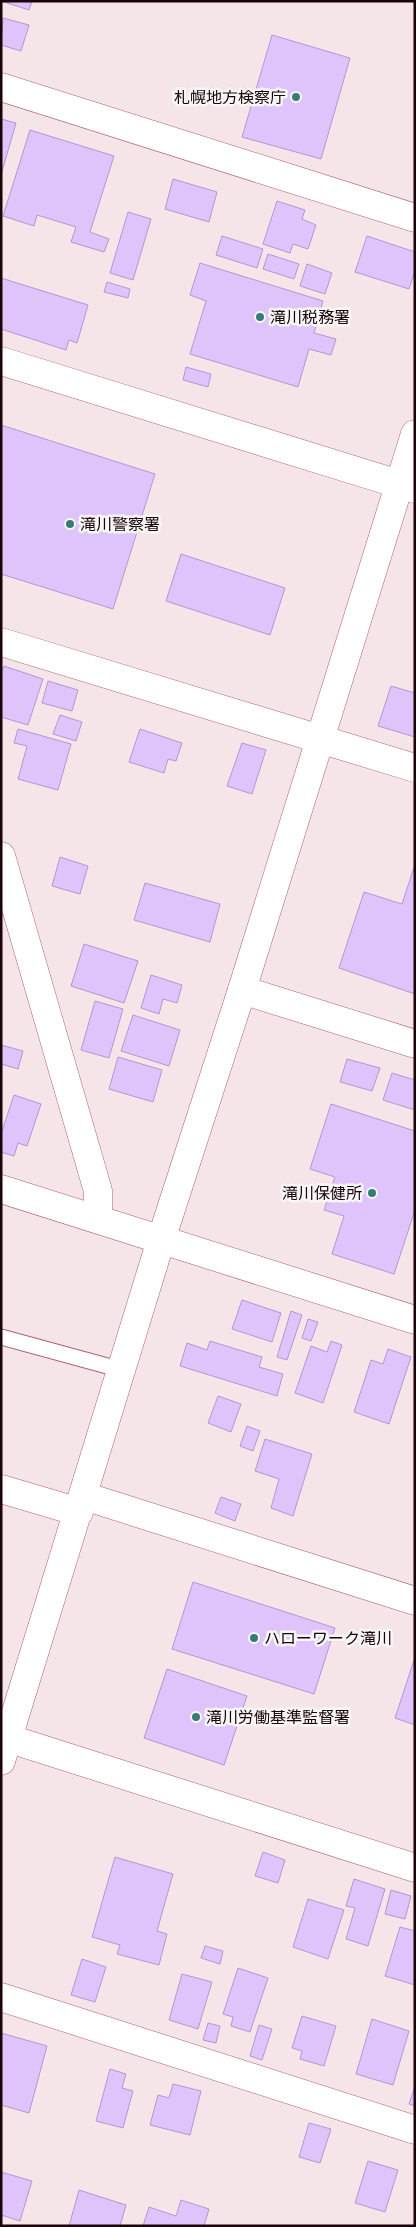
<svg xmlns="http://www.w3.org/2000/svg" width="416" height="2227" viewBox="0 0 416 2227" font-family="'PT Sans','Noto Sans JP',sans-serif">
<rect width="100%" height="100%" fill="#f6e5e8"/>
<path fill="#dec4fb" stroke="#b496d4" d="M1,1h31l-3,9z
M3,18l26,7 -8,26 -20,-6z
M272,35l78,23 -29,101 -79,-22z
M1,119l15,4 -15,52z
M30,130l84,26 -24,76 19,7 -5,13 -33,-10 5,-15 -39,-12 -3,11 -31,-10z
M173,179l44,13 -8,30 -44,-13z
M277,201l28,9 -3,9 14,6 -8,24 -15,-5 -3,9 -27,-9z
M128,212l23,7 -18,61 -23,-7z
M222,236l41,13 -6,19 -41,-13z
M367,236l48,16v19l-6,18 -54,-17z
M268,254l31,10 -5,15 -31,-10z
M200,263l123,38 -9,32 22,6 -5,16 -22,-6 -11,38 -108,-33 16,-53 -16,-6z
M307,264l25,9 -7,21 -25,-8z
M1,278l87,27 -11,38 -8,-3 -3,10 -65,-21z
M107,282l23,7 -2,9 -24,-6z
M186,367l25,7 -3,13 -25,-7z
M1,425l154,49 -42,135 -112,-35z
M181,554l104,34 -15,47 -104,-34z
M4,666l39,13 -15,46 -27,-8v-43z
M48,681l30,9 -6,21 -30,-8z
M391,686l24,7v44l-37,-11z
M60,715l22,7 -6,19 -23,-7z
M18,729l53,15 -13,46 -40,-11 9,-33 -13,-3z
M140,729l42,14 -6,18 -8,-2 -4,14 -35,-11z
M242,743l24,7 -14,44 -25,-8z
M60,857l28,9 -8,28 -28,-8z
M415,864v130l-76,-26 25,-76 38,12z
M145,883l75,21 -10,38 -76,-22z
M84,944l54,17 -14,42 -53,-17z
M151,975l31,10 -5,18 -14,-4 -4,15 -18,-6z
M95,1001l28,8 -14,49 -28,-8z
M133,1015l47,15 -11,36 -48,-15z
M1,1045l22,6 -5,18 -17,-5z
M118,1057l44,13 -9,32 -44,-13z
M347,1059l33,9 -8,23 -32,-9z
M392,1073l23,7v30l-32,-10z
M14,1095l27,9 -14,42 -9,-3 -4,13 -13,-4v-18z
M331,1104l84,27v79l-21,64 -62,-20 12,-38 -20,-6 11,-33 -25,-8z
M242,1300l39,13 -9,29 -40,-13z
M291,1311l11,4 -15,45 -10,-3z
M308,1319l10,3 -7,19 -9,-3z
M210,1341l52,16 -3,10 24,7 -6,22 -97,-30 7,-23 20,7z
M331,1341l11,4 -19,58 -28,-10 16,-47 16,6z
M388,1349l23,8 -22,67 -35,-12 17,-52 12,4z
M218,1396l23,8 -10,28 -23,-9z
M247,1426l13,5 -7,20 -13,-5z
M265,1439l47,15 -19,62 -22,-8 8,-29 -24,-8z
M221,1497l20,7 -6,17 -20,-8z
M193,1582l142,46 -21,66 -142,-45z
M415,1657v68l-20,-7z
M167,1669l80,27 -23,69 -80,-27z
M263,1852l22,8 -7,23 -23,-7z
M115,1857l58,17 -16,57 10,3 -8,31 -42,-11 3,-9 -28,-8z
M354,1879l31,10 -17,57 -22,-7 9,-31 -9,-2z
M391,1890l20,6 -6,23 -20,-5z
M308,1899l36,11 -16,49 -35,-12z
M400,1927l15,4v54l-30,-9z
M205,1946l18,5 -3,13 -19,-6z
M82,1959l24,8 -11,35 -24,-7z
M238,1968l30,10 -18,54 -19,-6 2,-9 -10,-3z
M182,1974l30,8 -14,47 -29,-9z
M302,2016l34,10 -12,40 -24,-7 2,-8 -10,-3z
M372,2019l37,12 -16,54 -37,-11z
M208,2023l12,3 -4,17 -13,-3z
M259,2025l13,4 -10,31 -12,-4z
M1,2033l46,13 -18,67 -28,-8z
M110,2069l16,5 -4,14 11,3 -10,37 -27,-7z
M173,2084l28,7 -11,44 -40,-10 8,-30 11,3z
M415,2086v20l-6,-2z
M309,2123l22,6 -11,34 -21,-6z
M368,2161l30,9 -13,42 -30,-9z
M1,2172l31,9 -12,40 -19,-6z
M79,2190l47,15 -6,21h-51z
M181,2200l28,9 -5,17h-61l6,-19 27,9z"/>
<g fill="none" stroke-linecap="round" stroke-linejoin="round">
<defs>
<path id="service" d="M1,1337l121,33"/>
<path id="minor" d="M1,87l414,131
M1,361l414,128
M1,642l414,126
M1,856l97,335v28
M242,990l173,54
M1,1189l414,131
M1,1489l78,23
M84,1496l331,105
M1,1736l414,132
M1,1997l414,133"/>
<path id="tertiary" d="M1,1761l160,-521 81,-250 173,-556"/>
</defs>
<use href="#service" stroke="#aa6272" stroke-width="17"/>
<use href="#minor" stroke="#aa6272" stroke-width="29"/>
<use href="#tertiary" stroke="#aa6272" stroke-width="29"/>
<use href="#service" stroke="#fff" stroke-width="15"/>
<use href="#minor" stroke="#fff" stroke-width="28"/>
<use href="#tertiary" stroke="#fff" stroke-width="28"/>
</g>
<g fill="#347c75" stroke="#f7f7f7" stroke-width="2">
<circle cx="296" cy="97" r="5"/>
<circle cx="260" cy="317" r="5"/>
<circle cx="70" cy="524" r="5"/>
<circle cx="372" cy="1193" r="5"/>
<circle cx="254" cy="1638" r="5"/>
<circle cx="196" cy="1717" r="5"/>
</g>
<g text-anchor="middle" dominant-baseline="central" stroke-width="5" stroke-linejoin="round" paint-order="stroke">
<g font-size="16" fill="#1b0309" stroke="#f7f7f7" text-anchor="start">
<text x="286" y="97" text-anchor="end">札幌地方検察庁</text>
<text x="270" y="317">滝川税務署</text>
<text x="80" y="524">滝川警察署</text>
<text x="362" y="1193" text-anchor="end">滝川保健所</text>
<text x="264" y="1638">ハローワーク滝川</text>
<text x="206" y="1717">滝川労働基準監督署</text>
</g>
</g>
<rect width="416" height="2227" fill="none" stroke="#1b0309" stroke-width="5"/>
</svg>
